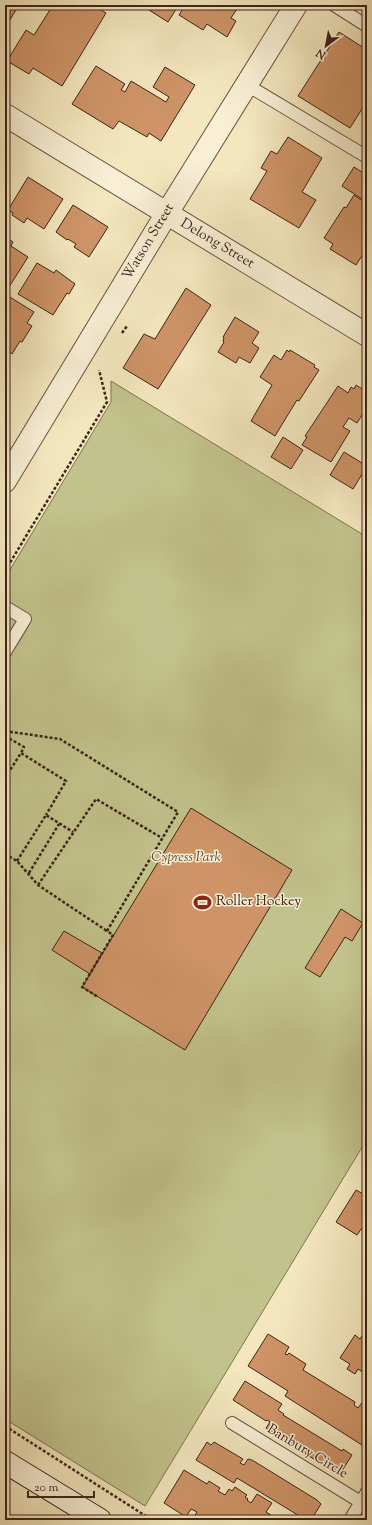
<svg xmlns="http://www.w3.org/2000/svg" width="372" height="1525" viewBox="0 0 372 1525" font-family="'Sorts Mill Goudy',serif">
<rect width="100%" height="100%" fill="#f4e7be"/>
<filter id="stains"><feTurbulence type="fractalNoise" baseFrequency=".005" numOctaves="4"/><feColorMatrix values="0 0 0 0 .2 0 0 0 0 .09 0 0 0 0 .02 0 0 0 .5 -.17"/></filter>
<radialGradient id="worn" r=".72"><stop offset=".6" stop-color="#630" stop-opacity="0"/><stop offset="1" stop-color="#630" stop-opacity=".3"/></radialGradient>
<path fill="#c2c38c" stroke="#807352" d="M111,381l256,156v602l-222,367 -140,-87v-841l106,-176z"/>
<path fill="#ce9467" stroke="#3e2318" d="M5,5h14l-14,23z
M53,5h40l13,8 -44,73 -29,-18 -4,6 -22,-13 19,-31 8,5z
M152,5h25l1,1 -10,16 -19,-12z
M185,5h45l7,4 -6,9 5,3 -9,16 -20,-13 -4,6 -24,-15z
M339,32l28,18v51l-17,27 -52,-32z
M96,66l29,18 -4,6 4,2 6,-11 35,21 3,-5 -16,-10 12,-20 30,18 -34,56 -12,-8 -2,4 -28,-16 -6,8 -41,-25z
M288,137l34,21 -20,34 14,8 -17,28 -49,-29 17,-28 -6,-3 10,-17 6,3z
M354,167l13,8v15l-5,9 -20,-13z
M28,177l35,22 -19,30 -17,-11 -3,5 -12,-8 1,-2 -5,-3z
M354,195l13,9v44l-11,17 -26,-16 3,-5 -9,-6 20,-31 2,1z
M73,205l35,22 -19,30 -15,-10 2,-3 -8,-5 -1,1 -11,-8z
M5,236l8,6 -2,4 17,11 -19,30 -4,-2z
M37,263l17,10 2,-3 19,14 -6,10 -2,-1 -14,22 -35,-21z
M186,288l25,17 -53,84 -35,-21 21,-34 11,5z
M5,294l29,18 -7,11 5,3 -10,16 -2,-1 -8,13 -4,-3 -3,4z
M235,317l24,15 -7,11 7,5 -9,15 -11,-6 -3,6 -18,-11 6,-10 -1,-1 1,-3 -1,-1z
M287,350l2,2 1,-2 25,15 -1,2 5,3 -20,31 -2,-1 -22,36 -24,-15 21,-36 -12,-8 14,-22 7,5z
M356,385l11,7 -3,5 3,2v8l-10,16 -8,-5 -6,9 7,4 -19,31 -29,-17 5,-8 -2,-1 33,-50 10,7 3,-6 3,2z
M283,437l20,13 -12,19 -20,-12z
M344,452l23,14 -14,23 -23,-14z
M191,808l101,62 -107,180 -103,-63z
M341,909l22,14 -11,18 -7,-4 -25,40 -15,-9z
M64,931l38,22 -12,21 -38,-24z
M356,1190l11,6v35l-5,-3 -5,7 -21,-13z
M367,1328v47l-9,-6 -3,5 -8,-5 3,-5 -10,-6 15,-23 5,4z
M268,1334l21,13 -4,7 2,1 2,-2 17,11 -3,6 52,32 -1,3 4,3 6,-8 3,2v42l-2,3 -80,-51 3,-5 -40,-25z
M245,1381l37,23 -4,6 6,4 -1,1 59,36 1,-2 9,6 -12,19 -5,-3 -1,1 -64,-41 -4,-3 4,-6 -3,-2 -1,1 -33,-21z
M207,1442l4,3 3,-3 29,17 -3,4 4,2 4,-6 4,1 65,40 4,4 -10,16h-5l-69,-42 -3,5 -38,-23z
M184,1470l23,14 2,-3 11,7 -2,3 7,4 4,-6 3,2 3,-4 12,8 -2,2 3,2 -1,1 4,3 6,-9 15,9 -6,9 13,8h-62l-4,-3 -2,3h-7l-9,-5 2,-3 -6,-3 -5,8 -22,-14z"/>
<g fill="none" stroke-linecap="round" stroke-linejoin="round">
<defs>
<path id="lane" d="M334,5l33,21
M247,85l120,72
M5,607l20,12 -20,33
M232,1423l135,83
M350,1520l17,-28"/>
<path id="street" d="M5,115l362,220
M5,481l162,-268 129,-208"/>
<path id="secondary" d="M5,1462l95,58"/>
</defs>
<use href="#lane" stroke="#6c5442" stroke-width="14"/>
<use href="#street" stroke="#6c5442" stroke-width="24"/>
<use href="#secondary" stroke="#3e2318" stroke-width="24"/>
<path stroke="#3e2318" stroke-width="2.5" stroke-dasharray="3 2" stroke-linecap="butt" d="M122,333l5,-7
M5,571l102,-169 -8,-32
M5,731l55,8 118,73 -71,119 6,4 -31,52 16,10
M5,736l19,11 -3,6
M5,778l16,-25 45,28 -20,34
M5,854l12,7 21,24 69,46
M17,861l29,-46 27,17
M29,873l30,-49
M38,885l58,-86 66,39
M5,1426l147,94"/>
<use href="#lane" stroke="#f8efd5" stroke-width="12"/>
<use href="#street" stroke="#f8efd5" stroke-width="22"/>
<use href="#secondary" stroke="#f8efd5" stroke-width="22"/>
</g>
<defs>
<symbol id="stadium-bare" viewBox="-9 -9 18 18"><path d="M0-5a6.5 5 0 1 0 0 10a6.5 5 0 1 0 0-10ZM-3.5-1.8h7v3.6h-7Z" fill="#8f2418" stroke="#f8efd5" stroke-width="2.5" paint-order="stroke"/></symbol>
</defs>
<g fill-rule="evenodd">
<use href="#stadium-bare" x="190" y="890" width="25" height="25"/>
</g>
<g text-anchor="middle" dominant-baseline="central" stroke-width="3" stroke-linejoin="round" paint-order="stroke">
<g font-size="14" fill="#3e2318" stroke="#f8efd5">
<text transform="translate(149 242) rotate(-59)">Watson Street</text>
<text transform="translate(217 244) rotate(31)">Delong Street</text>
<text transform="translate(307 1452) rotate(31)">Banbury Circle</text>
</g>
<g font-size="14" font-style="italic" fill="#5f4b35" stroke="#f8efd5">
<text x="186" y="858">Cypress Park</text>
</g>
<g font-size="14" fill="#3e2318" stroke="#f8efd5" text-anchor="start">
<text x="216" y="902">Roller Hockey</text>
</g>
</g>
<rect width="372" height="1525" fill="none" stroke="#f4e7be" stroke-width="20"/>
<rect x="6" y="6" width="360" height="1513" fill="none" stroke="#3e2318" stroke-width="2"/>
<rect x="10" y="10" width="352" height="1505" fill="none" stroke="#3e2318"/>
<g transform="translate(326 46) rotate(212)" stroke="#f8efd5" stroke-width="3" paint-order="stroke">
<path d="M0-3L7 15L0 10L-7 15Z" fill="#3e2318"/>
<text y="-6" font-size="11" font-weight="bold" text-anchor="middle" fill="#3e2318">N</text>
</g>
<path d="M28 1491v6h66v-6" fill="none" stroke="#3e2318" stroke-width="2"/>
<text x="34" y="1491" font-size="12" fill="#3e2318" stroke="#f8efd5" stroke-width="3" paint-order="stroke">20 m</text>
<rect width="100%" height="100%" filter="url(#stains)"/>
<rect width="100%" height="100%" fill="url(#worn)"/>
</svg>
